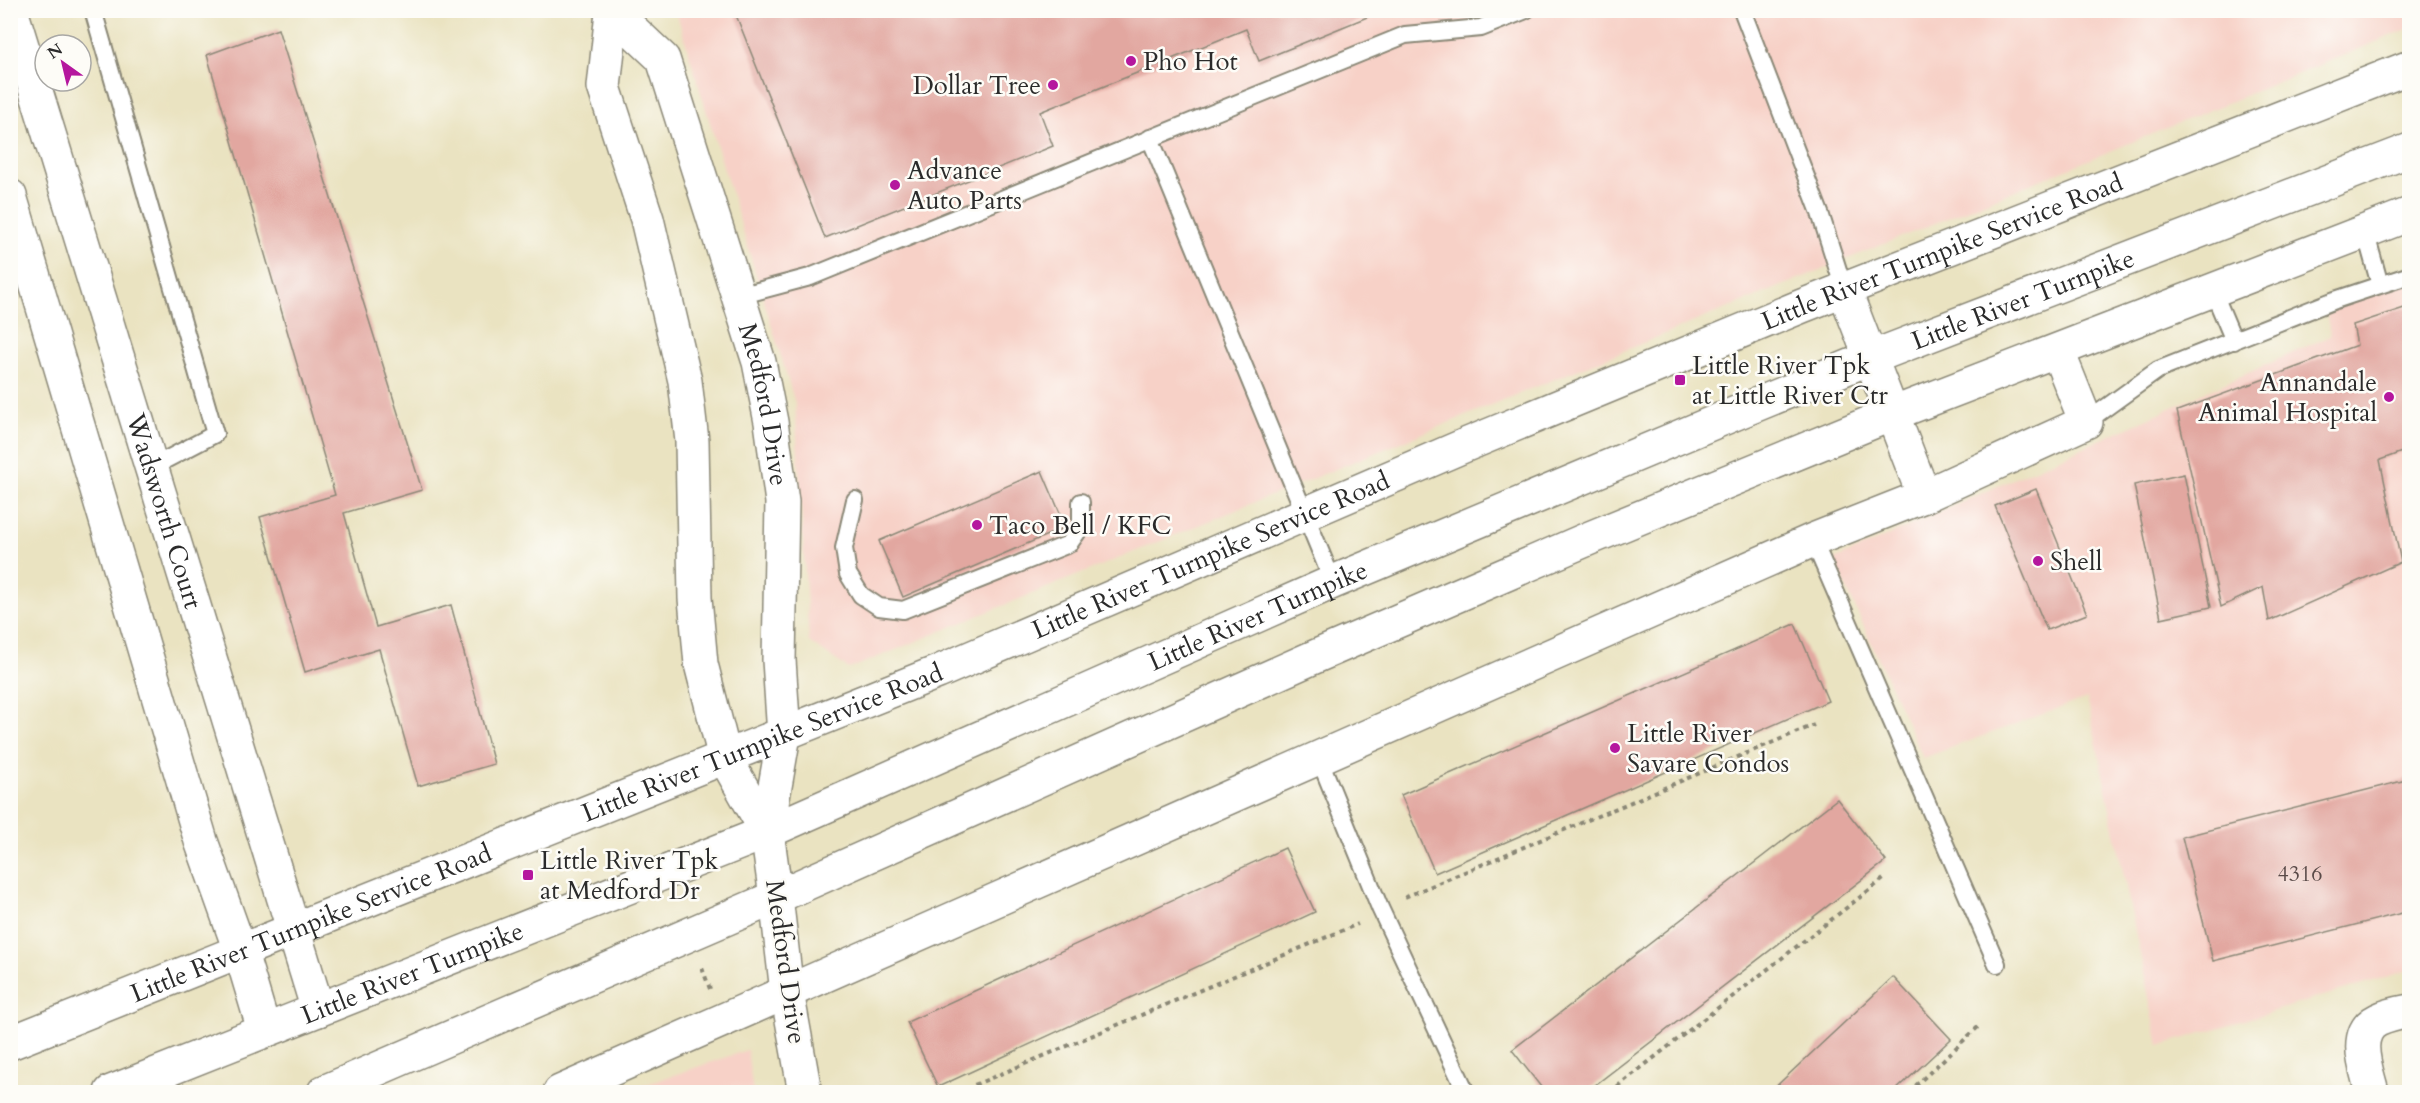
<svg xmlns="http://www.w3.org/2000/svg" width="2420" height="1103" viewBox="0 0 2420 1103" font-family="Cardo,serif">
<rect width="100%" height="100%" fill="#fdfcf7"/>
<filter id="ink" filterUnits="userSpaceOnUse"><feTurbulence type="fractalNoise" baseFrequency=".0167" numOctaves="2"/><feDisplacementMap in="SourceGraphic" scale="12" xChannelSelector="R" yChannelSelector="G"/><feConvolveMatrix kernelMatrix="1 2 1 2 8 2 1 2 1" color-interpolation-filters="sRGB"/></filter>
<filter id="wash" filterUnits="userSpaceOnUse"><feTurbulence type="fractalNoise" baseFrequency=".008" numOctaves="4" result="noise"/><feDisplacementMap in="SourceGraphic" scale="24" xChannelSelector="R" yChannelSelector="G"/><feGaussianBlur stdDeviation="1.35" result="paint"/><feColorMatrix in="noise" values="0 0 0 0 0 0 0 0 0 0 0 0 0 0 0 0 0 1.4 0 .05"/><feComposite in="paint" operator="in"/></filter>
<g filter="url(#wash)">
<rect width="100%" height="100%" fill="#eae3c1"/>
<path fill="#f7d1c7" d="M2409,10l1,18 -1561,641 -40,-27 -14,-239 -119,-392z
M2409,277v693l-250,76 -72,-348 -164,60 -89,-198 496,-224 -4,-27z
M747,1050l6,42h-129z"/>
<g id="blocks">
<path fill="#e2a7a0" d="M734,10h648v1l-123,50 -13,-32 -206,83 13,34 -228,92z
M278,29l144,461 -78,23 32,114 75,-22 43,159 -76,22 -39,-137 -74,23 -45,-155 75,-22 -128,-440z
M2410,306v143l-30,11 21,102 -132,59 -6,-34 -42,20 -44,-196 180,-66 -4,-20z
M1042,471l24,56 -163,70 -24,-56z
M2184,474l27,133 -50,11 -27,-133z
M2036,489l51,125 -40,16 -52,-124z
M1795,624l33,77 -393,172 -34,-78z
M2410,779v132l-197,50 -31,-124z
M1837,799l49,62 -300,231h-41l-33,-42z
M1285,848l30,64 -377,175 -31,-65z
M1893,977l58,62 -57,53h-124z"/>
</g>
</g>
<g filter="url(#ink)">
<use href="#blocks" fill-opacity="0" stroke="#8a8776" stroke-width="1.5"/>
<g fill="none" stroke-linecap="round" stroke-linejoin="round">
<defs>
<path id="service" d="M93,10l122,424 -65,34
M1742,10l78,203 24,76
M1150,138l183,444
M2365,231l15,54
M2213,291l21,50
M739,296l71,-19 595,-242 76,-7 45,-18
M2086,422l72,-52 177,-70 75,-25
M855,500l-11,48 4,26 13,21 18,12 24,3 166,-66 12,-17v-25
M1813,540l184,424
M1319,758l61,150 86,184"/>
<g id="minor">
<path id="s1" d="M11,10l307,1000"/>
<path d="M10,196l191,645 40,112 23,77"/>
<path d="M1844,289l80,207"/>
<path d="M776,897l11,95 18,100"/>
<path id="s2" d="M10,1043l928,-371 530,-228 334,-138 608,-239"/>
<path d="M560,1092l1253,-552 111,-44 162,-74 -28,-70"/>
<path d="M2372,1092c-5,-21 -21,-59 6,-72 10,-5 21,-7 32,-9"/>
</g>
<g id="tertiary">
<path id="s3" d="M611,10l52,49 96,303 12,60 11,80 -3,158 5,75 -17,97 9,65"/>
<path d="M612,12l-8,75 43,132 38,162 7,60 3,157 6,66 24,94 42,74"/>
</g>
<g id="primary">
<path id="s4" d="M111,1092l656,-260 566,-250 408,-171 129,-53 540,-208"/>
<path d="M324,1092l452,-195 536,-239 278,-120 302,-124 518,-200"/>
</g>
</defs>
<use href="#service" stroke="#8a8776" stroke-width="20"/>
<use href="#minor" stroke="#8a8776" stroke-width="36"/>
<use href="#tertiary" stroke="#8a8776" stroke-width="36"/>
<use href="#primary" stroke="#8a8776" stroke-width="36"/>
<path stroke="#8a8776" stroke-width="4" stroke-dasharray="4.5 4.5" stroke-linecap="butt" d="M1405,897l409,-172
M702,968l8,21
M970,1092l2,-6 386,-162
M1610,1092l276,-215
M1909,1092l69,-65"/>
<use href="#service" stroke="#fff" stroke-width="16"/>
<use href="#minor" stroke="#fff" stroke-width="33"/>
<use href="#tertiary" stroke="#fff" stroke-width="33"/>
<use href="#primary" stroke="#fff" stroke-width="33"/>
</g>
</g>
<g fill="#b5179e" stroke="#fdfcf7" stroke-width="2">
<circle cx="1131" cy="61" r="6"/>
<circle cx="1053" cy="85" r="6"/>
<circle cx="895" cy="185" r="6"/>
<rect x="1674" y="374" width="12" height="12" rx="3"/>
<circle cx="2389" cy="397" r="6"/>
<circle cx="977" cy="525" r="6"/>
<circle cx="2038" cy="561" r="6"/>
<circle cx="1615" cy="748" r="6"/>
<rect x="522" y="869" width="12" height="12" rx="3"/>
</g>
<g text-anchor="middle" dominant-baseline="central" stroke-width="5" stroke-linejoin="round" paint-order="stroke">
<g font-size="22" fill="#594a48">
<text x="2300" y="874">4316</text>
</g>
<g font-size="26" fill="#2b2b2b" stroke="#fdfcf7" text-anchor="start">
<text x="1143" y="61">Pho Hot</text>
<text x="1041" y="85" text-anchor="end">Dollar Tree</text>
<text x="907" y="170">Advance<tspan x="907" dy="30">Auto Parts</tspan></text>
<text x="1692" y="365">Little River Tpk<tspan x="1692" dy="30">at Little River Ctr</tspan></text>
<text x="2377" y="382" text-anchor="end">Annandale<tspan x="2377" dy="30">Animal Hospital</tspan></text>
<text x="989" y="525">Taco Bell / KFC</text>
<text x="2050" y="561">Shell</text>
<text x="1627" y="733">Little River<tspan x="1627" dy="30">Savare Condos</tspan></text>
<text x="540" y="860">Little River Tpk<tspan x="540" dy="30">at Medford Dr</tspan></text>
</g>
<g font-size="26" fill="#2b2b2b" stroke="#fdfcf7">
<text stroke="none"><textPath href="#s2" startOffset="2088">Little River Turnpike Service Road</textPath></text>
<text stroke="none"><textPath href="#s4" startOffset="2070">Little River Turnpike</textPath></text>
<text stroke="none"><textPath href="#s3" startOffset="432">Medford Drive</textPath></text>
<text stroke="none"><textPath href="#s1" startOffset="524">Wadsworth Court</textPath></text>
<text stroke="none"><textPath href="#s2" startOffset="1296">Little River Turnpike Service Road</textPath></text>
<text stroke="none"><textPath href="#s4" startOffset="1242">Little River Turnpike</textPath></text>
<text stroke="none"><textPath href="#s2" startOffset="810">Little River Turnpike Service Road</textPath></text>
<text stroke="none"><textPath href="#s2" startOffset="324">Little River Turnpike Service Road</textPath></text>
<text transform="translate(786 962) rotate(82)">Medford Drive</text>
<text stroke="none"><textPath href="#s4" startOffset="324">Little River Turnpike</textPath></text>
</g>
</g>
<rect width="2420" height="1103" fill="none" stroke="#fdfcf7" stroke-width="36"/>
<g transform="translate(63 63) rotate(326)"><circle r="28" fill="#fdfcf7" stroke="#a9a8a5" stroke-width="1.5"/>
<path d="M0-4.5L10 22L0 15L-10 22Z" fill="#b5179e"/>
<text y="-9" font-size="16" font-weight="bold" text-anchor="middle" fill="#2b2b2b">N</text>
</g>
</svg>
